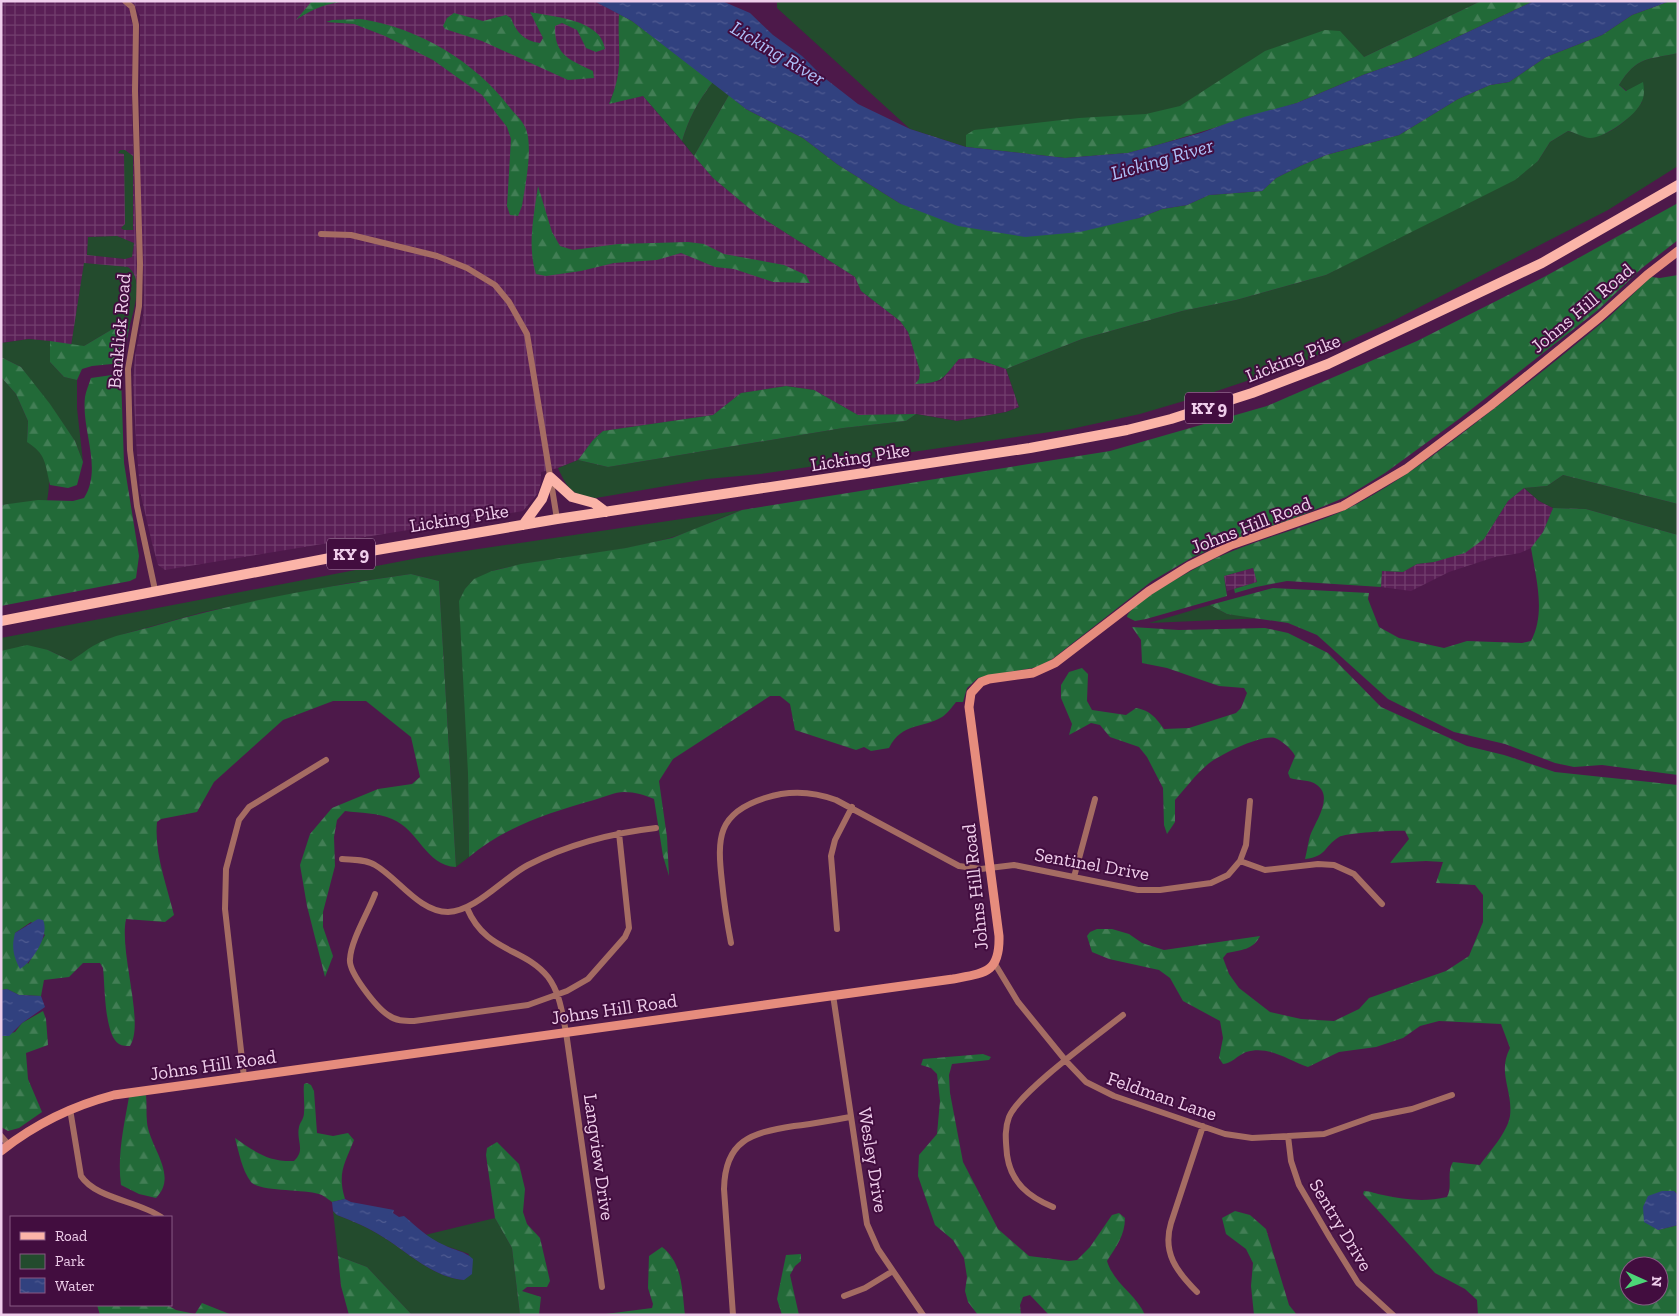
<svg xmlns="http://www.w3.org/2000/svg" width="1679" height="1316" viewBox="0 0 1679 1316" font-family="'Zilla Slab',serif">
<defs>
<pattern id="industrial-grid" width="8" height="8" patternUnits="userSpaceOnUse" patternTransform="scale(1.25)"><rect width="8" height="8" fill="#5a1f56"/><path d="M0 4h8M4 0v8" fill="none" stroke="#723e6e"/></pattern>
<pattern id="forest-firs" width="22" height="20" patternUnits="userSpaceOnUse" patternTransform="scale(1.25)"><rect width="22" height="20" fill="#226a38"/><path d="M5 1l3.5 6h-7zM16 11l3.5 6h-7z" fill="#427e55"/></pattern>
<pattern id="water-ripples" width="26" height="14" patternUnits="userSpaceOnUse" patternTransform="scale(1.25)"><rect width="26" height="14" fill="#31417f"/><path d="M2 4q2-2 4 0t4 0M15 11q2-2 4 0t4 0" fill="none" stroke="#4f5b91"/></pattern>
</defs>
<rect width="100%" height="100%" fill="#4d194a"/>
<path fill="url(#industrial-grid)" d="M1,1h311l-14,18 17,-12 16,-5 17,-1h246l25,13 2,49 -5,23 -7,17 34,-7 70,82 43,36 99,63 6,14 39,30 8,11 12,39 -1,8 -3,5 25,-3 18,-22 15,-1 32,11 13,38 -13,5 -49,9 -41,-7 -58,1 -44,-25 -28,-4 -45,7 -28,22 -110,16 -10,9 -15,20 -20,8 -17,4v10l-3,11 -15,18 -358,59 -7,-5 -6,-22 -12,-52 -4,-51 -3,-58 2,-26 8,-40 1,-23 -4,-115v-162l-6,-12 -4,14 3,6 -1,86 5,173 -8,46 -13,-2 -45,19 -42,-7 -28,4z
M1524,488l15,13 14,7 -10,25 -12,15 -11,5 -25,4 -46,15 -38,19 -30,-4 1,-16 21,1 14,-8 17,-2 50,-23 24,-38z
M1254,568l3,14 -30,9 -3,-15z"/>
<path fill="#234b2d" d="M777,1h704l-117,56 -236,85 -162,5 -56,-18 -133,-121z
M1678,53v113l-70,44 -219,113 -89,40 -89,30 -71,21 -69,15 -310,45 -54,5 -111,19c-24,-3 -28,-8 -38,-30l20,-8 30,7 235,-39 63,-7 10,-7 41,7 49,-9 13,-5 -13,-38 76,-30 100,-28 54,-11 90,-25 212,-114 12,-19 18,-11c6,1 17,7 23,6 20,-1 40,-20 51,-35l-23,-17c18,-29 28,-25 59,-32z
M713,82l16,13 -35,61 -12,-15c7,-23 16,-40 31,-59z
M120,150h5l8,6v74h-9l-3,-2 4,-4 -1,-70 -6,-1z
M117,236l17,7 -2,14 -7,2 -38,-4 1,-18z
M84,263l44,4c17,13 5,44 1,62l-13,-2 -32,19h-13z
M29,339l21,2v21l14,15 13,3v28l6,54 -8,-21 -54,-74 -20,-10v-14z
M1,377l15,17 12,27 -1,20c4,3 10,6 13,9 11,12 10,36 7,51l-46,4z
M1563,475l115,29v31l-92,-26 -33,-1 -14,-7 -15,-13 23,-2z
M742,510c-24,8 -47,21 -72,28 -58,17 -119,18 -178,33l-24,202 1,84 -13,10 -17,-286 -28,-7 -62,9 -145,29 -80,22 -53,27 -23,-11 -47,1v-13l417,-80z
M1210,605l17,9 39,4 -117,5z
M333,1211l4,4c15,6 31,12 46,22 26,16 49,40 81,43l5,-26 -26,-9 -18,-10 70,-17 17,30 8,67h-108l-45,-48 -29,-11z"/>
<path fill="url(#forest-firs)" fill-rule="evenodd" d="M312,1h36c-21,2 -34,7 -52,19z
M1481,1h53l-119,56 -52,18 -66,28 -136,41 -33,9 -63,5 -99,-11v-12l8,-5 105,-12 67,-4 34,-8 85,-55 60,-21 15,1 24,26z
M1670,1h8v52c-31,7 -41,3 -59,32l7,6 17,-9c1,6 2,12 -1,19 -5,14 -37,37 -52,37 -6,0 -16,-6 -22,-7l-18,11 -12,19 -23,19 -189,95 -90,25 -54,11 -100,28 -76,30 -32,-11 -15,1c-17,20 -16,24 -44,25l4,-5 1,-8 -12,-39 -8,-11 -39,-30 -6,-14 -99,-63 -43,-36 -19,-22 35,-61 17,14 57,29 34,26 64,40 214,18 24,-4 23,-9 25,-4 22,-10 53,-4 14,-13 24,-12 26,-11 73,-20 59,-36 32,-14 19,-3 37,-25 56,-22 30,-20z
M530,12c23,5 71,7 75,37l-9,3 -10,-4 -9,-18 -15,-7 -7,3c-1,29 15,34 38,45l1,7 -26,2 -86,-39 -37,-12 -2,-3 4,-8 7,-5 29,8 23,-6 5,3c5,14 13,23 29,25l3,-5z
M619,14l13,7 81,61c-15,19 -24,36 -31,59l-39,-45 -34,8c16,-37 8,-53 10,-90z
M361,19c58,9 115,43 150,90 4,5 11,11 14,18 9,18 0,59 -3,79l-4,10 -8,-1 -3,-9 4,-67 -4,-12 -25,-32 -49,-35 -48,-24 -31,-12 -28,-2 6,-2z
M538,186l14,46 8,14 13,4 45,-6 70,-2 16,2 20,10 60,11 22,10 4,8 -37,-1 -39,-13 -19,-2 -34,-14 -24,7 -43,3 -33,8 -35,5 -10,-2c-9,-28 -2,-59 2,-88z
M1678,203v37l-36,28 -44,42 -139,109 -74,54 -39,24 -56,23 -38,12 -59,25 -41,24 -101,79 -14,7 -59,11 -11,10 -4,14h-7c-4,5 -9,12 -14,15 -20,12 -40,5 -53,31l-18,3 -7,-4 -8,3 -61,-20 -5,-26 -10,-8h-10l-97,63 -14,22 8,56 2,39 -6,-20 -9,-57c-10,-4 -18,-7 -30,-7 -9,0 -20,5 -30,8 -43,12 -90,27 -125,57l-1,-84 -9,-172 6,-12 9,-10 18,-8 29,-7 105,-16 46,-10 70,-28 368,-59 157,-45 150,-65 127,-64z
M1678,275v229l-115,-29 -16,11 -23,2 -16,13 -24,38 -19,14 -31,9 -17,2 -14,8 -21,-1 -1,16 -94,-6 -31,6 -21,6 -1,-4 23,-7 -4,-14 -29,8 3,20 -81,23 -11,2 -8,-4c3,-14 72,-51 87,-58 46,-22 96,-31 141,-54 44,-23 83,-53 122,-83 44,-34 90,-69 133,-106 14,-13 27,-26 41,-39l9,1z
M116,327l13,2 -7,34 -30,3 -10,3 -5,11 -13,-3 -14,-15v-21l34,5z
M1,357l20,10 29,37 25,37 8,21 -6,23 -9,3 -18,-3c-5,-22 -4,-31 -23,-43l1,-21 -12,-27 -15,-17z
M112,375l9,2 3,86 15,93 -3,22 -6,3 -129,25v-101l37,-5 35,1 11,-3c19,-30 -3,-68 1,-101 1,-6 4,-13 6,-19z
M786,386l28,4 44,25 58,-1 -10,7 -63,7 -235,39 -30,-7 15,-20 10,-9 110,-16 28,-22z
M1553,508l33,1 92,26v240l-76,-10 -28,2 -19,-4 -50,-19 -51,-12 -66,-33 -71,-64 -29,-12 -61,-9 -17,-9 63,-17 96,5 -1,6 11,28 20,11 45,10 23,-7 55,2 9,-2c15,-28 5,-63 0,-93l12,-16z
M411,574l28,7 17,286c-30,-1 -38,-38 -64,-48 -13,-6 -32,-6 -47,-8l-8,9 -3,17 1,29 -12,46v15l10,29 -8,21 -18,-71 -7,-41 10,-31 22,-26 46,-19 34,-5 8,-7 -9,-40 -45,-36h-33l-50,19 -69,62 -17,30 -36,7 -4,3c-3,31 10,64 17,93l-9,7 -39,-3c-7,34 19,104 4,127 -3,0 -8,0 -11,-2 -15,-9 -14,-60 -16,-76l-3,-5h-17l-14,14 -25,3 -3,16 -22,-1 -12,-6 -6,1v-339l26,-6 21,5 23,11c8,-5 15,-11 22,-15 18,-11 45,-15 65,-21 83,-24 168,-39 253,-51zM31,922l14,13 -17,29 -13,-31z
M1132,627l47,3 86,-2 23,5 40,20 53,54 86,39 37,9 51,17 123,13v410l-4,-4 -16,39 20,-5v90h-200l-1,-15 -12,-11 -30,-16 -72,-79 1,-3c7,0 12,3 19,4 22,5 43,7 64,2 6,-11 -1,-24 6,-35l27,3c10,-14 27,-32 30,-49 3,-26 -13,-43 0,-68l-9,-24 -62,-3 -19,5 -17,12 -27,9 -37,5 -31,15c-21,-7 -39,-22 -62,-15 -8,3 -15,12 -23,12l-4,-6 4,-20 -3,-17 -37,-20 -13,-23 -11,-8 -50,-11 -17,-7 -5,-16 3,-4 7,-3h15l17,5 13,9 22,7 96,-14c-7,14 -19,14 -33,17l-4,5 6,16 10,14 31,24 31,7 33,2 25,-12 10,-11 77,-27 23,-15 14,-34v-27l-8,-10 -39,-2 7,-21 -17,-1 -36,2 19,-24 -4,-8c-10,-1 -59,2 -66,6 -17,11 -11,19 -34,22 2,-8 3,-16 5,-23 5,-14 24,-39 7,-51 -8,-6 -18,-4 -27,-7l-2,-5 7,-17c-3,-7 -13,-15 -20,-18 -14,-4 -58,18 -68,27 -12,10 -22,24 -32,35v22l-8,12 -3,-9 -1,-37 -16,-31 -8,-10 -29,-10 -10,-12 -9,-2 -22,12 3,-11 -11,-26v-13l8,-13 13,-4 6,6 -1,27 5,9 34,5 10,-7c15,3 19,9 28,21l25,-1 47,-15 5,-5 6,-15 -3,-5 -25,-2 -52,-18 -25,-5 -1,-23zM1629,1266h30v30h-30z
M43,1011l3,8 2,26 -22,8 2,26 14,33 -23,16 -11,3 -7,-4v-91l14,-4 7,-9z
M983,1054l8,3 -2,3 -37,4 -3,11 1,18 13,69 35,67 31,27 40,5 8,-1 13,-13 22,-32 7,-2 6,5c0,17 -9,29 -18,43 7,23 29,33 38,54h-96l-19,-20 -7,2 -3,8 1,10h-43l-10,-13 -3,-11 2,-14 -3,-19 -11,-18 -18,-15 -17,-49 1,-21 18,-21 3,-33 -3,-27 -6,-6 -10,-3 2,-6z
M307,1083l4,2 3,6 3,42 16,3 15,-3 6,7c-9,23 -17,33 -9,59l-13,3c-4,-3 -9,-7 -13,-8 -16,-5 -59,-2 -68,-12 -9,-12 -12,-29 -16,-44 20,14 34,24 59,23 12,-11 2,-20 5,-34 1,-5 5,-8 5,-14 1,-10 -1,-19 0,-29z
M146,1095c1,9 0,18 1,27 2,25 32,53 9,76l-17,-4 -18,-9c-4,-29 3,-60 8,-88z
M497,1142l22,22 6,25 -2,23 4,12 13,14 10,43 -3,6h-20l-5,4 19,6 -2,18h-19l-8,-67 -17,-30 -9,-63 1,-7z
M1235,1211l15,4 16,14 23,76 8,10h-43l-3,-29 2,-23 -7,-14 -20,-15 -4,-16z
M662,1247c21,16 20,44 23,68h-87l54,-7 1,-4 -5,-16 1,-32z
M801,1254v7l-6,5 -5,9 9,40h-17l-5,-16 9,-44z
M338,1256l29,11 45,48h-63l-8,-29z
M202,1303l30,12h-132l-3,-10h70l9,5 19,4z"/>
<path fill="url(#water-ripples)" d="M594,1h128l28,12 23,22 29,21 20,20 36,28 52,25 56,18 99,11 63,-5 73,-20 43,-16 53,-14 66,-28 52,-18 119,-56h136l-38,14 -30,20 -56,22 -37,25 -19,3 -32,14 -59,36 -73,20 -26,11 -24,12 -14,13 -53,4 -22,10 -25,4 -23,9 -59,14 -55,5 -67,-11 -57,-22 -64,-40 -34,-26 -57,-29 -114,-88z
M38,919l5,1c7,15 -10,41 -23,49 -6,-12 -9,-21 -5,-36z
M7,989l12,6 22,1 4,11 -23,16 -13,13h-8v-46z
M1662,1191h12l4,4v30l-20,5 -14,-8 -1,-15 5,-11z
M345,1199l6,3 43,8 -1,3 6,4 5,-1c13,11 24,22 40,29 9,5 21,6 29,14l-1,15 -8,6c-32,-3 -55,-27 -81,-43 -15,-10 -31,-16 -46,-22l-4,-4 -1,-9z"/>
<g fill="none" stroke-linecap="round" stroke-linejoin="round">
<path stroke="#a56c63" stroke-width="6" d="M125,1l7,6 4,18 -1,66 5,173 -1,42 -11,63 2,81 7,56 18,84
M321,234l30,1 86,21 30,12 28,17 14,17 18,32 30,185
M342,859c10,1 24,0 33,6 23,13 44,47 73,47 28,-1 55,-34 80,-47 39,-20 84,-32 128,-37
M1240,861l25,9 53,-6 16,1 20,9 28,30
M1074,877l21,-78
M375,894c-7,19 -24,46 -25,65 -2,13 27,49 38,56 8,6 16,6 26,6l114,-16 39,-14 21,-12 37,-42 4,-9 -10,-95
M467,908c19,45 57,39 81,69 12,16 14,36 18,55l36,255
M837,929l-6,-73 4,-16 17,-33
M731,943c-4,-21 -7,-41 -9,-61 -5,-44 -5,-69 43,-84 24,-8 47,-7 71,2l123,66 22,3 33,-4 124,25h22l51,-7 17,-8 12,-14 6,-16 4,-44
M995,964l23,38 48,59 20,21 28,14 111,38 27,4 72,-4 48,-17 40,-8 40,-14
M833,995l34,229 11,25 45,66
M244,1077l-19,-168 1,-40 13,-49 10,-13 77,-47
M70,1109l11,67c15,23 58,25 80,41
M1,1136l8,9
M1288,1136l3,25 8,24 31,53 28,45 35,32
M1053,1207c-24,-10 -42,-24 -46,-52 -1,-13 -3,-25 2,-38 10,-25 89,-82 114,-102
M1197,1292c-20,-20 -35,-39 -26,-69l32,-97
M844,1296l21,-8 28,-17
M733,1315l-9,-126c1,-49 27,-56 70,-63 19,-2 38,-6 57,-9"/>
<path stroke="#e68c7d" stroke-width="9" d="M1,1151c34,-27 71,-45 113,-56l839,-116c32,-6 47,-6 46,-43l-30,-229 2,-14 10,-11 8,-3 44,-6 22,-10 94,-72 40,-25 42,-21 112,-39 63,-37 84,-63 110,-89 47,-42 31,-24"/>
<path stroke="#fbb4a8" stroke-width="10" d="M523,525l19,-26 8,-22 22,20 22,6 12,9
M1,621l329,-63 227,-39 473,-71 97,-18 44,-11 81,-26 76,-29 214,-101 136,-78"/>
</g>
<g text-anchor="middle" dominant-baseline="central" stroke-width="4" stroke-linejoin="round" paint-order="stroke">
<g fill="#420d3f" stroke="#bb94b7" stroke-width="1">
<rect x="1185" y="392.5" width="48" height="31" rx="4"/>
<rect x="327" y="538.5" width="48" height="31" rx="4"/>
</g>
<g font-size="18" font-weight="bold" fill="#efceeb">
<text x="1209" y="408">KY 9</text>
<text x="351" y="554">KY 9</text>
</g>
<g font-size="19" fill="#efceeb" stroke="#420d3f">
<text transform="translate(1582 308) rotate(-40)">Johns Hill Road</text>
<text transform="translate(119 331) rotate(-85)">Banklick Road</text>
<text transform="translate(1293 358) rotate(-22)">Licking Pike</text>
<text transform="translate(860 457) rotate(-9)">Licking Pike</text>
<text transform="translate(459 518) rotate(-9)">Licking Pike</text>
<text transform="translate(1251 525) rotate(-21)">Johns Hill Road</text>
<text transform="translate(1092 864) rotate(10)">Sentinel Drive</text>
<text transform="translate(975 887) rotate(-96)">Johns Hill Road</text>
<text transform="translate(614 1009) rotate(-8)">Johns Hill Road</text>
<text transform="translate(213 1065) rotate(-8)">Johns Hill Road</text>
<text transform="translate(1162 1096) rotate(19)">Feldman Lane</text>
<text transform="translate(599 1157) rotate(82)">Langview Drive</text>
<text transform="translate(873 1160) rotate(81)">Wesley Drive</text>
<text transform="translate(1341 1225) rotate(59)">Sentry Drive</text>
</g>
<g font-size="20" font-style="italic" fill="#adc0f8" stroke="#420d3f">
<text transform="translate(778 53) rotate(31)">Licking River</text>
<text transform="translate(1162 159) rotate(-16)">Licking River</text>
</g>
</g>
<rect width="1679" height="1316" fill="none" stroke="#efceeb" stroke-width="5"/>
<rect x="10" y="1216" width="162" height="90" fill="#420d3f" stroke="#875a84"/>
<rect x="20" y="1232" width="25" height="8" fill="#fbb4a8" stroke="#875a84"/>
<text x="55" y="1241" font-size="15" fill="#efceeb">Road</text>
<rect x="20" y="1254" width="25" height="15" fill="#234b2d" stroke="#875a84"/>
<text x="55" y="1266" font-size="15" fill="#efceeb">Park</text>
<rect x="20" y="1278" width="25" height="15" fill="url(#water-ripples)" stroke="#875a84"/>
<text x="55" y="1291" font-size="15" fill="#efceeb">Water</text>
<g transform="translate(1644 1281) rotate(93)"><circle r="24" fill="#420d3f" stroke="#875a84"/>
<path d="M0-4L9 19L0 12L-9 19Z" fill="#4cd677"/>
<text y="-8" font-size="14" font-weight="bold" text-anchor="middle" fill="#efceeb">N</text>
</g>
</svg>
